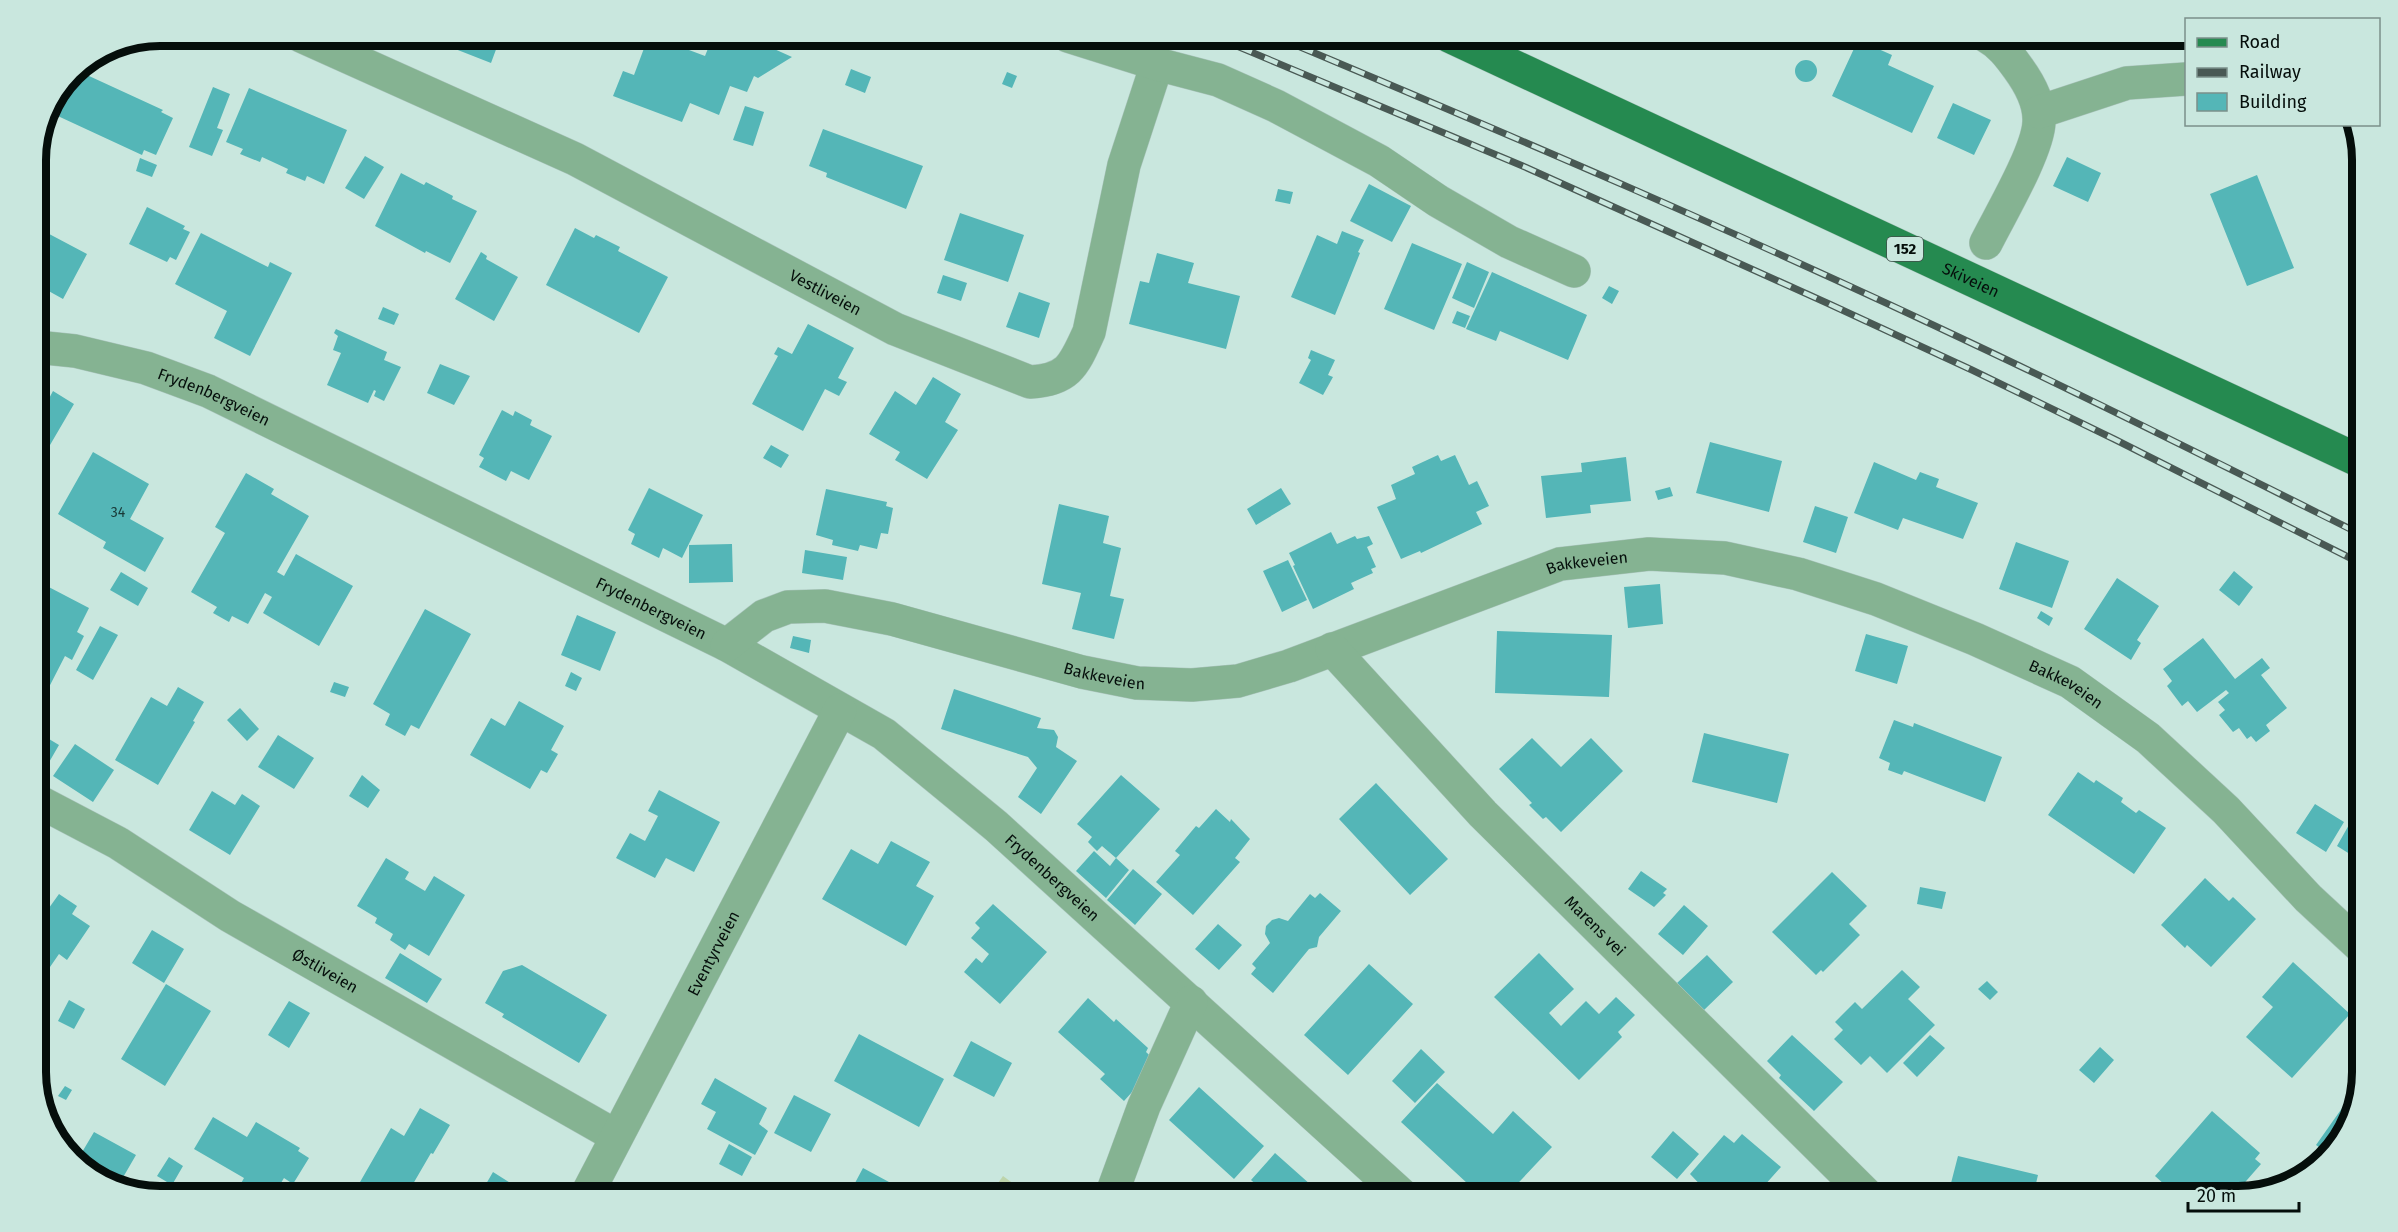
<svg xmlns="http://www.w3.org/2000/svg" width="2398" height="1232" viewBox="0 0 2398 1232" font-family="'Fira Sans',sans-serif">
<rect width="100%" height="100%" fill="#c9e7de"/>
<path fill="#bdd4ab" d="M1003,1176l27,20h-41z"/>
<path fill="#54b6b7" d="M422,36h79l-10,27z
M663,36h10l11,4 -3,7 24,9 8,-20h32l47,21 -34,21 -4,-2 -7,16 -17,-6 -11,29 -29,-12 -8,19 -69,-26 10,-25 11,4 12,-32 12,5z
M1858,40l34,15 -4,10 46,21 -22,47 -80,-37z
M1795 71a11 11 0 1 1 22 0a11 11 0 1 1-22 0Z
M851,69l20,8 -6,16 -20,-8z
M76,70l87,40 -2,2 12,6 -17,37 -12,-5 -2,5 -95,-44z
M1007,72l10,4 -5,12 -10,-4z
M213,87l17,7 -13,34 6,2 -11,26 -23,-9z
M249,88l98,42 -23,54 -17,-8 -2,5 -19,-8 2,-4 -26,-12 -2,5 -20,-8 3,-5 -17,-7z
M1953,103l38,17 -17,35 -37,-17z
M745,106l19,6 -11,34 -20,-6z
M823,129l100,37 -17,43 -80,-32 1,-4 -18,-7z
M365,156l19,11 -20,32 -19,-11z
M2067,157l34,16 -13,29 -35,-16z
M140,158l17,7 -5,12 -16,-6z
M401,173l23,12 2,-3 27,14 -1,3 25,12 -27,52 -24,-12 -1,2 -50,-27z
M2257,175l37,93 -47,18 -37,-92z
M1369,184l42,22 -19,36 -42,-21z
M1278,189l15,3 -3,12 -15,-3z
M147,207l38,19 -2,3 7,3 -14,28 -6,-3 -3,5 -38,-18z
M960,213l64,22 -16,47 -64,-22z
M36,227l51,27 -24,45 -27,-15z
M575,228l19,10 2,-3 24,12 -2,4 50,26 -29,56 -93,-48z
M1342,231l22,9 -6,12 2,1 -25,62 -44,-18 26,-62 20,9z
M201,233l67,34 2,-5 22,11 -42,83 -36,-18 13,-27 -52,-27z
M1412,243l50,21 -28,66 -50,-21z
M481,252l6,4 -1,3 32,18 -24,44 -39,-22z
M1157,253l37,10 -6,20 52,13 -14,53 -97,-25 11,-43 9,2z
M1467,262l22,10 -15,36 -22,-10z
M1492,272l95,43 -19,45 -68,-29 -4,10 -30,-12z
M943,275l24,8 -6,18 -24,-8z
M1609,286l10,5 -7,13 -10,-6z
M1019,292l31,11 -11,35 -33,-11z
M383,307l16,7 -5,11 -16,-6z
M1457,311l13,5 -5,12 -13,-5z
M808,324l46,24 -16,30 9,4 -8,14 -14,-7 -22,42 -51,-27 26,-48 -4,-2 4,-7 14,7z
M336,329l51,23 -3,8 17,7 -17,34 -10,-5 2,-5 -2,-1 -6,13 -41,-18 14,-32 -8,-3 5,-14 -4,-3z
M1311,350l24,10 -7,15 5,2 -10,18 -24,-12 12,-23 -3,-2z
M440,364l30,12 -16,29 -27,-12z
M933,377l28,17 -16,28 13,8 -31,49 -32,-19 5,-8 -31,-18 26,-43 21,14z
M53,391l21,13 -38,65v-61l9,-2z
M502,410l11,6 2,-5 17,9 -2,5 22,11 -23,44 -18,-9 -5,10 -27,-14 5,-9 -5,-3z
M1710,442l72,19 -13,51 -73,-19z
M771,445l18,10 -8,13 -18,-10z
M93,452l56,32 -19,35 34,19 -19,34 -42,-24 3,-6 -48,-28z
M1438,455l3,6 14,-6 14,30 8,-4 12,25 -13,6 6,12 -61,29 -1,-2 -19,8 -24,-52 19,-8 -5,-14 24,-11 -3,-7z
M1626,457l5,44 -41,4 1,8 -45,5 -5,-42 41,-4 -1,-9z
M1874,462l42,18 4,-8 19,7 -3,8 42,16 -15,36 -60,-21 -5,12 -44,-17z
M246,473l28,16 -3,5 38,22 -32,56 7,4 12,-22 57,32 -34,60 -56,-33 9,-16 -7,-4 -17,31 -16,-8 -3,6 -16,-9 4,-6 -26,-15 34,-59 -10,-6z
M1670,487l3,9 -15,4 -3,-9z
M649,488l54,27 -21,43 -19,-10 -4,10 -28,-14 4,-10 -7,-4z
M1281,488l10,16 -35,21 -9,-16z
M826,489l61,13 -1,4 7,2 -5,26 -7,-1 -4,16 -17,-4 -2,6 -26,-6 1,-5 -17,-5z
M1059,504l50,12 -6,27 18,5 -11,48 14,3 -10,40 -42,-10 9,-36 -39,-9z
M1815,506l33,11 -12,36 -33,-11z
M1331,532l6,12 18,-8 2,3 12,-3 4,8 -6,3 9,20 -5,2 2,4 -22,10 3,6 -41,20 -20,-43 2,-1 -6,-12z
M2016,542l53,19 -17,47 -53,-19z
M732,544l1,38 -44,1v-38z
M805,550l42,7 -4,23 -41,-7z
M1288,560l19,40 -25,12 -19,-41z
M2234,571l19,16 -14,19 -20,-16z
M121,572l27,16 -10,18 -28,-16z
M2117,578l42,28 -22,34 4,3 -10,17 -47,-31z
M43,584l46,24 -12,24 7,4 -12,24 -7,-4 -18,35 -11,-6v-87z
M1660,584l3,40 -35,4 -4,-41z
M425,609l46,25 -52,95 -8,-4 -6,11 -20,-11 5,-11 -17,-10z
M2041,611l12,7 -4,8 -12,-8z
M577,615l39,17 -16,39 -39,-16z
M100,626l18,9 -25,45 -17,-10z
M1497,631l115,4 -3,62 -114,-4z
M1866,634l42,12 -11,38 -42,-13z
M793,636l18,4 -2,13 -19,-5z
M2203,638l32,41 27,-21 8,10 -9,7 26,33 -21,17 4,6 -14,11 -5,-6 -4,3 -8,-11 -6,4 -14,-17 6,-5 -7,-8 11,-9 -3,-3 -29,22 -9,-11 -6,5 -15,-20 5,-5 -9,-12z
M571,672l11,6 -6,13 -11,-5z
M334,682l15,5 -4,10 -15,-5z
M178,687l26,15 -11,19 2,1 -37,63 -43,-25 36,-63 16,9z
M954,689l87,29 -4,10 17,2 4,7 -2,10 21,14 -36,53 -23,-17 19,-29 -9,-11 -87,-28z
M519,701l45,25 -13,24 7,4 -11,19 -6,-3 -11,19 -60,-34 21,-37 14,8z
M240,708l19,21 -12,12 -20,-21z
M1894,720l19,7 1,-4 88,34 -17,45 -81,-31 -2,4 -14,-5 2,-7 -11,-5z
M1704,733l85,21 -12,49 -85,-21z
M278,735l36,23 -20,31 -36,-22z
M44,736l15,9 -11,19 -12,-7v-9z
M1532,738l29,29 30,-29 32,33 -62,61 -15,-15 -3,2 -14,-14 3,-2 -33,-34z
M75,744l39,26 -21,32 -40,-26z
M2078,772l16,11 2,-3 27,18 -2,4 15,11 3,-3 27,18 -32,46 -86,-59z
M362,775l18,15 -12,18 -19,-12z
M1121,775l39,34 -44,49 -14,-12 -5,5 -9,-9 4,-5 -15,-13z
M1376,783l72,76 -38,36 -71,-76z
M659,790l61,32 -26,50 -28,-14 -11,20 -39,-20 14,-25 15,8 13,-25 -10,-5z
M212,791l23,14 7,-11 18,12 -30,49 -41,-25z
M2315,804l29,18 -18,30 -30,-19z
M1216,809l14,13 1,-3 19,20 -15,19 5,4 -47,53 -37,-33 24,-27 -5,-4 21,-25 3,2z
M2358,809l4,2v72l-10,-6 9,-16 -24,-15z
M891,841l39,21 -14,24 18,10 -28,50 -84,-47 29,-50 27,15z
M1094,851l16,15 6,-8 13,12 -23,28 -30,-27z
M386,858l23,14 -4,7 20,12 9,-15 31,19 -36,61 -20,-12 -4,6 -15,-10 3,-6 -18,-11 2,-5 -20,-12z
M1133,869l29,25 -27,31 -28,-25z
M1641,871l26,18 -4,4 3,2 -12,12 -26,-18z
M1832,872l35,34 -18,18 11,11 -37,37 -2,-2 -5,5 -44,-43z
M2205,878l24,23 4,-4 23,22 -45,48 -24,-22 -2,3 -24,-23z
M1920,887l26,5 -4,17 -25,-5z
M1320,893l21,18 -22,26 -2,10 -8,2 -36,44 -22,-19 5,-6 -4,-4 18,-21 -5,-9 1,-8 6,-6 7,-2 9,3 22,-27 5,4z
M59,894l18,12 -5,8 18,12 -23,34 -8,-6 -9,13 -14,-9v-32z
M993,904l54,48 -47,52 -36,-32 12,-14 6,5 7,-9 -18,-16 9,-10 -5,-5z
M1684,905l24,21 -25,29 -25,-21z
M1218,924l24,21 -23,25 -24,-21z
M152,930l32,19 -20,34 -32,-20z
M400,953l42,26 -15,24 -42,-25z
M1539,953l35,36 -25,24 12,13 25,-25 13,13 17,-17 19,18 -17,17 4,5 -43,43 -85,-83z
M1707,955l26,27 -29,28 -27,-27z
M2293,962l57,52 -58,64 -46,-41 27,-30 -11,-10z
M1369,964l44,40 -65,71 -44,-40z
M522,965l85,50 -28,48 -77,-46 2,-3 -19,-11 18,-32z
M1902,970l18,17 -12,12 27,26 -48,48 -17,-17 -9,9 -27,-26 9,-9 -8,-8 20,-20 7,7z
M1987,981l11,11 -8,8 -12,-11z
M166,984l45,27 -46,75 -44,-27z
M1088,998l26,24 2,-3 32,29 -2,4 12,11 -34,38 -24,-22 5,-5 -47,-42z
M69,1000l16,9 -11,20 -16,-8z
M289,1001l21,12 -21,35 -21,-13z
M859,1034l85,45 -25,48 -85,-46z
M1792,1035l51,47 -29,29 -35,-33 2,-3 -14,-14z
M1930,1035l15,13 -28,29 -14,-14z
M971,1041l41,22 -18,34 -41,-21z
M2100,1047l14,13 -20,23 -15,-13z
M1421,1049l24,23 -30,31 -23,-22z
M715,1078l52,30 -8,16 9,7 -13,24 -48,-26 9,-17 -15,-8z
M1437,1083l56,51 20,-23 39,36 -46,49h-25l-80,-74z
M65,1086l7,4 -6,10 -8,-4z
M1199,1087l65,59 -30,33 -65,-59z
M2352,1094l4,2 -7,31 -23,25 -10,-7z
M794,1095l37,19 -20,38 -37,-19z
M420,1108l30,17 -17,29 -2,-1 -25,43h-54l39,-68 13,8z
M2212,1111l48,42 -5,6 6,5 -28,32h-56l-22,-20z
M213,1117l34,20 9,-15 44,26 -2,3 11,7 -16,26 -9,-6 -11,18h-39l10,-18 -50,-29z
M1673,1131l26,23 -22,25 -26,-22z
M94,1132l42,23 -18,31 -13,-3 -27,-24z
M1742,1134l39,33 -26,29h-44l-21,-22 34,-39 10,8z
M729,1144l23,13 -10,19 -23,-12z
M1275,1153l45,40 -3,3h-48l-18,-16z
M1958,1156l80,19 -5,21h-47l-36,-9z
M169,1157l14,9 -11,19 -15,-9z
M2302,1166l6,5 -8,8 -10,3z
M863,1168l52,28h-67z
M493,1172l19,12 -1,2 6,3 -4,7h-34z
M1022,1185l22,11h-28z
M1578,1188l8,8h-15z"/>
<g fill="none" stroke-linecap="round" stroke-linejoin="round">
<defs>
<g id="minor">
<path id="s1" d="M301,36l274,123 320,170 135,53c39,-2 44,-17 59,-50l35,-167 33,-101"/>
<path d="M1068,36l89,28 61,16 58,26 103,55 59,40 71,41 65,29"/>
<path d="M1986,36c14,8 22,18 32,32 11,15 22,34 21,54 -1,29 -39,93 -53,121"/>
<path d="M2039,112l88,-29 59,-4"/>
<path id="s2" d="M36,347l39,4 71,17 62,23 519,254 157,89 112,92 407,370"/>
<path id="s3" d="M727,645l37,-29 24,-9 37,-1 67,13 190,53 55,11 55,2 46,-4 51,-15 271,-102 89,-10 76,4 73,16 78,25 99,40 95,43 78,56 78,72 82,88 54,50"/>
<path id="s4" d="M1332,649l151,165 385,382"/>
<path id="s5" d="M36,800l82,43 112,73 386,220"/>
<path id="s6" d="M586,1196l254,-486"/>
<path d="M1111,1196l33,-90 47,-104"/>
</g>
<g id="major">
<path id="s7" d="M1449,36l913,426"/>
</g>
</defs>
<use href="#minor" stroke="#aac4bc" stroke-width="34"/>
<use href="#major" stroke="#aac4bc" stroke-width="34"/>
<use href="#minor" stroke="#85b392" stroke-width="33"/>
<use href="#major" stroke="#258a50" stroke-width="33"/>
<defs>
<path id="rail" d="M1213,36l312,131 302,136 145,67 142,69 248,125
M1274,36c239,100 477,202 710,313 127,60 252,123 378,186"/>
</defs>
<use href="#rail" stroke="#495954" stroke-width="7"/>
<use href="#rail" stroke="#c9e7de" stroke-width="4.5" stroke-dasharray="14" stroke-linecap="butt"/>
</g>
<g text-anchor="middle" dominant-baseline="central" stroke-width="4.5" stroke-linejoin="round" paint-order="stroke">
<g font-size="14" fill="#193836">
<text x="118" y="512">34</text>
</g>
<rect fill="#c9e7de" stroke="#404f4a" stroke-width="1.5" x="1887" y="237" width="36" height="24" rx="4.5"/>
<g font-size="15" font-weight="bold" fill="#050e0b">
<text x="1905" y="249">152</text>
</g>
<g font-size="16" fill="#050e0b" stroke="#c9e7de">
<text stroke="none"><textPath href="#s7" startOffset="576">Skiveien</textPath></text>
<text stroke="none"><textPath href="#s1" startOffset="584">Vestliveien</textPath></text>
<text stroke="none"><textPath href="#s2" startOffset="186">Frydenbergveien</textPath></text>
<text stroke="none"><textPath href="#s3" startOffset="902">Bakkeveien</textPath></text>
<text stroke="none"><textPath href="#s2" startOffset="672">Frydenbergveien</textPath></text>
<text stroke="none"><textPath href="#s3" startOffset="398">Bakkeveien</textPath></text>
<text stroke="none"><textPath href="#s3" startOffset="1406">Bakkeveien</textPath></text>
<text stroke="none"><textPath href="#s2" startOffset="1158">Frydenbergveien</textPath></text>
<text stroke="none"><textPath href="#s4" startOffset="382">Marens vei</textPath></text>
<text stroke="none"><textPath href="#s6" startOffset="274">Eventyrveien</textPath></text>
<text stroke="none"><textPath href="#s5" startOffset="336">Østliveien</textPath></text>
</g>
</g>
<path d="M0 0H2398V1232H0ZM160 46H2238A114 114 0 0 1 2352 160V1072A114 114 0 0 1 2238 1186H160A114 114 0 0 1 46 1072V160A114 114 0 0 1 160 46Z" fill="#c9e7de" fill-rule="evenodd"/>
<path fill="none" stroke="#050e0b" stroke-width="8" d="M160 46H2238A114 114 0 0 1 2352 160V1072A114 114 0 0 1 2238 1186H160A114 114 0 0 1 46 1072V160A114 114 0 0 1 160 46Z"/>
<rect x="2185" y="18" width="195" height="108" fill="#c9e7de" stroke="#7b908a" stroke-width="1.5"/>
<rect x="2197" y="38" width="30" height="9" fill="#258a50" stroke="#7b908a" stroke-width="1.5"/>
<text x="2239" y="48" font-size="18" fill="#050e0b">Road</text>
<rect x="2197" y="68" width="30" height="9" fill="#495954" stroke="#7b908a" stroke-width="1.5"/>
<text x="2239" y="78" font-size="18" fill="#050e0b">Railway</text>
<rect x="2197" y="93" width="30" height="18" fill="#54b6b7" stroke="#7b908a" stroke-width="1.5"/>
<text x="2239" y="108" font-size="18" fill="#050e0b">Building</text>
<path d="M2188 1202v9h111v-9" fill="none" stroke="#050e0b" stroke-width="3"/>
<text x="2197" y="1202" font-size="18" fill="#050e0b" stroke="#c9e7de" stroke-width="4.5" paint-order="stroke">20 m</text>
</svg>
